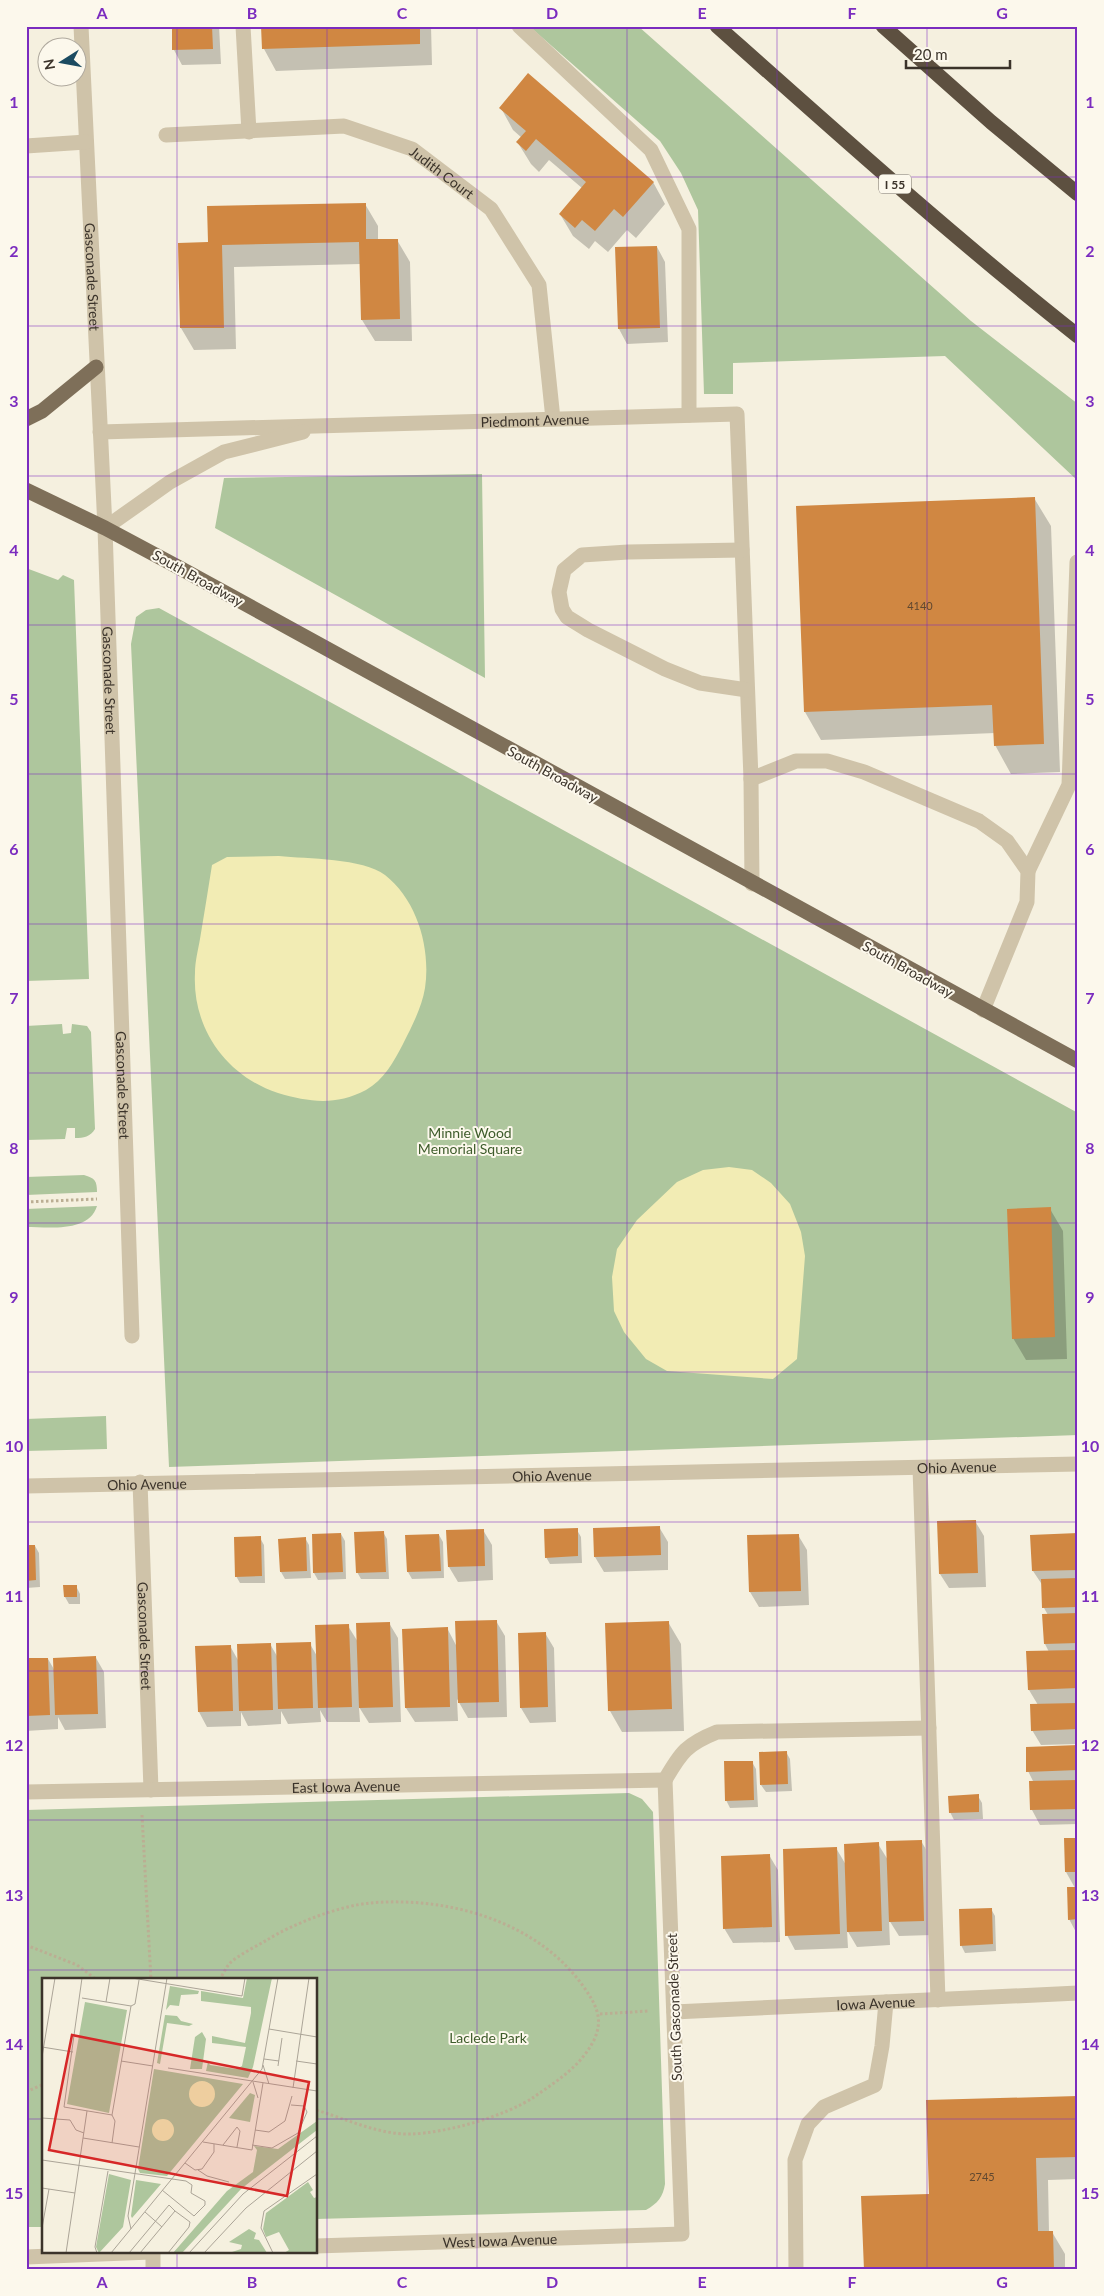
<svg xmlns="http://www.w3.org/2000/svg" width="1104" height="2296" viewBox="0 0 1104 2296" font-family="Lato,sans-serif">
<rect width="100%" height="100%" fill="#f5f0df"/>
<path fill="#aec69d" d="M529,26h109l333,295 107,83v77l-133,-125 -212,7v31h-29l-6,-184 -17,-37 -21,-32z
M482,474l3,204 -270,-150 9,-50z
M26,568l32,12 5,-5 11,5 15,399 -63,2v-26l3,-1 -3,-79z
M159,608l919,505v322l-909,32 -38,-823 5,-27 10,-7z
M62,1024l1,10 8,-1 1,-9 15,2 4,6 4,97c-5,8 -11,9 -20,9v-10h-8l-2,11 -39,1v-114z
M84,1175c11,3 13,6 13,17l-71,3v-18z
M97,1206c-8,27 -49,21 -71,21v-18z
M106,1416l1,33 -81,2v-32z
M629,1793l13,6 11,13 12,372c-2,13 -7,19 -19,26l-330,9v-239h-272v247h-18v-417z"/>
<path fill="#f2ecb4" d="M279,856c28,3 84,2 106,19 32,25 46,73 40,113 -3,19 -13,38 -22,56 -9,17 -19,36 -37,46 -31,16 -57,12 -88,3 -52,-17 -86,-65 -83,-120 0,-11 3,-23 5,-34 4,-24 8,-49 12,-74l15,-8z
M729,1167l23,3 19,13 19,21 11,28 4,24 -8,103 -24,20 -106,-8 -21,-12 -22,-27 -10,-21 -2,-34 5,-28 20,-29 40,-38 26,-12z"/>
<path fill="#0003" d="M173,26h46l2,38 -39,1 -8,-15z
M263,26h168l1,39 -156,6 -12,-22z
M501,108l152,74 12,22 -29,34 -9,-8 -19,22 -13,-11 -6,8 -16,-13 -13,-22 22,-26 -33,-28 -10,12 -8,-8 -13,-21 4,-5 -9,-8z
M365,204l13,22v14h19l13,22 2,79h-37l-13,-21 -1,-56 -127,3 2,82 -42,1 -13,-22 29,-85z
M657,247l8,15 3,80 -41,2 -8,-15z
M1034,498l17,28 9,246 -49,2 -16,-29v-12l-174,7 -16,-28z
M1050,1209l13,22 4,128 -41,1 -13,-22z
M975,1521l9,15 2,51 -37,1 -9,-14z
M659,1527l9,15v28l-64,2 -9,-15z
M483,1530l9,15 1,35 -35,2 -9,-15z
M577,1530l4,7 1,26 -32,1 -4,-7z
M383,1532l4,7 2,40h-28l-4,-7z
M341,1534l4,7 1,38 -28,1 -4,-7 -1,-38z
M1078,1534v210l-37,1 -9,-15 6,-25 -9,-15 20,-38 -4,-8 -1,-29h4l-4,-7 -1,-22 -10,-15z
M439,1535l4,7 1,36 -32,1 -4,-7z
M798,1535l9,15 2,55 -50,2 -9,-15 -2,-56z
M260,1538l4,7 1,38h-25l-4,-7z
M305,1538l4,7 2,33 -26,1 -4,-7 -1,-32z
M35,1546l4,7 1,34 -14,1v-41z
M76,1586l4,8v10h-11l-4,-7z
M496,1621l9,15 2,81 -39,1 -11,-19 1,22 -43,1 -9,-14 41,-80 10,19z
M668,1622l13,22 3,87 -62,1 -12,-21z
M389,1623l9,15 3,84 -32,1 -10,-16 1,15h-33l-7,-12 1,12 -33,2 -7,-13v13l-33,2 -7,-14v14l-34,1 -8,-15 31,-66 8,14 32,-16 7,12 33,-12 7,12 31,-30 10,16z
M545,1633l9,15 2,74 -26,1 -9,-15z
M96,1658l8,14 2,56 -41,2 -7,-13v12l-32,2v-71l22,-1 7,12z
M1078,1746v78l-38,1 -8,-15 2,-27 -6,-12z
M786,1752l4,7 2,32 -26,1 -5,-7z
M752,1762l4,7 2,38 -28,1 -4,-8z
M978,1796l4,7 1,16 -29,1 -4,-8z
M1078,1839v95h-1l-8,-15 6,-31 -9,-16z
M921,1841l9,15 2,79 -33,1 -10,-16 1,25 -33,2 -10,-17 1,18 -53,2 -8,-15 49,-87 10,17 32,-21 10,16z
M769,1855l9,15 2,72 -47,1 -9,-15z
M991,1909l4,7 1,35 -31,2 -4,-8z
M1078,2097v82l-30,1 1,52h3l13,22v16h-200l65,-75z"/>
<path fill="#d08742" d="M172,26h40l1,23 -41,1z
M261,26h159v18l-158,5z
M528,73l126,109 -31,35 -9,-8 -19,22 -13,-11 -7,8 -16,-14 27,-32 -50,-43 -10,12 -10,-9 10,-11 -27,-23z
M366,203v36h32l2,80 -39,1 -2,-78 -137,3 2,83h-44l-2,-85 30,-1 -1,-36z
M657,246l3,82 -42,1 -3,-82z
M1035,497l9,247 -50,2 -2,-41 -188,7 -8,-206z
M1051,1207l4,130 -43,2 -5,-130z
M976,1520l2,53 -39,1 -2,-53z
M660,1526l1,29 -67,2 -1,-29z
M578,1528v28l-33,2 -1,-29z
M484,1529l1,37 -37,1 -2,-37z
M384,1531l2,41 -30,1 -2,-41z
M341,1533l2,39 -30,1 -1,-39z
M1078,1533v37l-46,1 -2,-36z
M439,1534l2,37 -34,1 -2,-37z
M799,1534l2,57 -52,1 -2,-57z
M261,1536l1,40 -27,1 -1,-40z
M306,1537l1,34 -27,1 -2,-33z
M26,1545h9l1,35 -10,1z
M1078,1578v29l-36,1 -1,-29z
M63,1585h14v12h-13z
M1078,1613v30l-34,1 -2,-30z
M497,1620l2,82 -41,1 -3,-82z
M669,1621l3,88 -64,2 -3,-88z
M390,1622l3,85 -34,1 -3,-85z
M349,1624l3,83 -34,1 -3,-83z
M448,1627l2,80 -45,1 -3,-79z
M546,1632l2,75 -28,1 -2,-75z
M311,1642l2,66 -35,1 -2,-66z
M271,1643l2,67 -34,1 -2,-67z
M231,1645l2,66 -35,1 -3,-66z
M1078,1650v38l-50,2 -2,-39z
M96,1656l2,58 -43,1 -2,-57z
M26,1658h22l2,57 -24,1z
M1078,1703v26l-47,2 -1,-27z
M1078,1745v25l-52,2v-25z
M787,1751l1,33 -28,1 -1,-33z
M724,1761h29l1,39 -29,1z
M1078,1780v29l-48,1 -1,-29z
M979,1794v18l-30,1 -1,-17z
M1064,1838h14v34h-13z
M922,1840l2,81 -35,1 -3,-81z
M879,1842l3,89 -35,1 -3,-88z
M837,1847l3,87 -55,2 -2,-87z
M770,1854l2,73 -49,2 -2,-73z
M1067,1887h11v32l-10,1z
M992,1908l1,36 -33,2 -1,-37z
M1078,2096v61l-42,1 2,73h15l1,39h-190l-3,-74 68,-2 -3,-94z"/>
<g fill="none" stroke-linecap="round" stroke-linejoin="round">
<path stroke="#bbae93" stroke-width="3" stroke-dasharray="2.5 2.5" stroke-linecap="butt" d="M26,1202l71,-3
M142,1815l9,165
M26,1945l51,20 20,15
M219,1980c4,-5 7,-13 11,-17 10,-9 25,-16 37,-23 25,-16 72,-34 103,-37 77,-7 167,18 213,83 13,18 21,33 11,54 -13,26 -37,41 -60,57 -28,19 -88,36 -123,37 -31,1 -65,-15 -95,-24
M600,2014l48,-3
M26,2092l18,-8"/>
<g stroke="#cfc3a9" stroke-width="15">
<path id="s1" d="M81,26l24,502 27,808"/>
<path d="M243,26l6,106"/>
<path d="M519,26l132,124 38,79v186"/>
<path id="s2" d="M166,135l178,-9 68,23 79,60 48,76 14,134"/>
<path d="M26,146l60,-4"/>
<path id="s3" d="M100,432l637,-18 14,365 1,105"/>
<path d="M105,528l65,-46 54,-30 79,-20"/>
<path d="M742,550l-114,2 -46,3 -18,15 -5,22 3,17 5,8 21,13 77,39 35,14 47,7"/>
<path d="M751,779l45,-18h31l37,11 115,49 28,20 21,30 -1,31 -44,108"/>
<path d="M1028,871l41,-86 8,-223"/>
<path d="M920,1468l18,532"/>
<path id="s4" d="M140,1482l11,308"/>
<path id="s5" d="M26,1486l1052,-22"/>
<path d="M665,1780c16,-28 22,-36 52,-48l212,-4"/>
<path id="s6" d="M26,1792l639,-12"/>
<path id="s7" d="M674,2012l404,-19"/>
<path id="s8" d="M316,2246l366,-12 -17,-454"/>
<path d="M153,2252v18"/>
<path d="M26,2257l125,-5"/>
<path d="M796,2270l-1,-110 13,-36 16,-17 51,-22 7,-39 4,-44"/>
</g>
<path stroke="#7e6f59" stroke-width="15" d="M26,419l16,-8 54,-44
M26,490l79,38 73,39 900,494"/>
<path stroke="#5d5040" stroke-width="15" d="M717,26c119,106 237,212 361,310
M883,26l108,96 87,72"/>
</g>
<path fill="none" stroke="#7b2cbf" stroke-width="1" stroke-opacity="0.55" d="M177,26v1954M327,26v2244M477,26v2244M627,26v2244M777,26v2244M927,26v2244M26,177h1052M26,326h1052M26,476h1052M26,625h1052M26,774h1052M26,924h1052M26,1073h1052M26,1223h1052M26,1372h1052M26,1522h1052M26,1671h1052M26,1820h1052M26,1970h1052M26,2119h18M316,2119h762M177,2252v18"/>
<g text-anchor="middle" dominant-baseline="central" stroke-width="4" stroke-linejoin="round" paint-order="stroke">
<g font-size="11" fill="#604830">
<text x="920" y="605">4140</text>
<text x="982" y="2176">2745</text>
</g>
<rect fill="#fcf8ec" stroke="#756e64" stroke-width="1" x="879" y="174.5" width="32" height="19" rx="4"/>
<g font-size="12" font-weight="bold" fill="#3b332a">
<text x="895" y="184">I 55</text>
</g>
<g font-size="14" fill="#3b332a" stroke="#fcf8ec">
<text stroke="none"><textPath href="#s2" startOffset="288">Judith Court</textPath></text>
<text stroke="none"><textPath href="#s1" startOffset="251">Gasconade Street</textPath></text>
<text stroke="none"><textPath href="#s3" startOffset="435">Piedmont Avenue</textPath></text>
<text transform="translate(198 578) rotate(29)">South Broadway</text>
<text stroke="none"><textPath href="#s1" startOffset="655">Gasconade Street</textPath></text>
<text transform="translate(553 774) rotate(29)">South Broadway</text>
<text transform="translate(908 969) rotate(29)">South Broadway</text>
<text stroke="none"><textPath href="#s1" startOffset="1060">Gasconade Street</textPath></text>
<text stroke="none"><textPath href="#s5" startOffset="931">Ohio Avenue</textPath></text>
<text stroke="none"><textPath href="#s5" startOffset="526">Ohio Avenue</textPath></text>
<text stroke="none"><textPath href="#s5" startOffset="121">Ohio Avenue</textPath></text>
<text stroke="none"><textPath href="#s4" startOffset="154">Gasconade Street</textPath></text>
<text stroke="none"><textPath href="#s6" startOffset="320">East Iowa Avenue</textPath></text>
<text stroke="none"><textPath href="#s7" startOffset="202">Iowa Avenue</textPath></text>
<text transform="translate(674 2007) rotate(-92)">South Gasconade Street</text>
<text stroke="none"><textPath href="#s8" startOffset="184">West Iowa Avenue</textPath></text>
</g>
<g font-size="14" fill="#3e5c2b" stroke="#fcf8ec">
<text x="470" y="1132">Minnie Wood<tspan x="470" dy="16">Memorial Square</tspan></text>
<text x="488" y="2037">Laclede Park</text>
</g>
</g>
<g transform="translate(42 1978)">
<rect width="275" height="275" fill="#f5f0df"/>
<path d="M205,0h25l-19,89 -5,11 -42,-7 2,-9 2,3 26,4 6,-3 4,-19 -34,-4v-7l33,7 6,-30v-6l-50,-6v-10l42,7zM128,8l29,5 -1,3 -17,1 -2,11 -9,-1 -4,5zM43,24l42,8 -18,103 -42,-9zM123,37l12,1 4,5 12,3 -4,2 -22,-3 -7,41 -3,-1zM160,54l4,7 -4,30h-12l5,-32zM112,91l89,15 -76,92 -27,-3 -2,-4zM208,115l5,2 -5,27 -21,-4zM275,143v9l-76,59 -59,64h-9l54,-62 26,-19 4,-22 -3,-4 24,3zM67,196l22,6 -8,47 -24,26 -3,-6zM94,202l25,4 -29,34 -1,-2zM266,204l5,8 -3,2 4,6 3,-1v56h-33l5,-3 -10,-18 -13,5 -3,-8 3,-16zM207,251l7,4 -2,6 5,1 8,13h-38l12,-4 1,-4 -13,-3z" fill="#aec69d"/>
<path d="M147 116a13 13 0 1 1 26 0a13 13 0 1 1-26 0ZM110 152a11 11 0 1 1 22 0a11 11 0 1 1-22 0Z" fill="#f2ecb4"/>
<path fill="none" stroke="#aba497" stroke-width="1" d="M40,0l-18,129 48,8M90,0l110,18 3,-18M40,20l49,8M64,24l4,-24M89,28l4,-2 4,-24M227,51l48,8M0,69l31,5M0,79l13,-79M222,81l15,2M79,83l32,5M254,83l21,3M221,87l6,19M236,88l4,-28M126,90l149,23M211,104l5,16M251,110l16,-110M70,137l19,-109M70,137l3,6 -3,22M0,140l28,2 6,10 8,3M213,152l14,2 16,-11 7,-25M41,160l56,9M161,164l49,8 11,-67M181,167l14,-18 3,4 -3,16M210,167l20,3 26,-15 9,-21 -3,-6 -13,-1M0,182l144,21 6,4 -1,8 14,8v4l-11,11 -32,-26M143,185l10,7 7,-1 12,-17v-8M156,192l9,6 22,6M0,210l33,5M103,234l17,15M0,250l7,-39M89,251l-3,-13 39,-238M24,275l21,-142M55,275l-2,-6 13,-76M69,275l151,-184 16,-91M87,275l40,-48 6,6M98,275l35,-42 15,11 -1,5 -21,26M147,275l54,-59 74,-58M162,275l42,-45 71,-57M231,275l-12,-25 3,-17 53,-37"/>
<path fill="#d62828" fill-opacity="0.15" stroke="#d62828" stroke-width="2.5" d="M30,57l237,47 -22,114 -238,-46z"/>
<rect width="275" height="275" fill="none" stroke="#3b332a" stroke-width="2.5"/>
</g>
<rect width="1104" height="2296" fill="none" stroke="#fcf8ec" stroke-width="55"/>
<g transform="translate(62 62) rotate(259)"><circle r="24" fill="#fcf8ec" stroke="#afa99e"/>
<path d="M0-4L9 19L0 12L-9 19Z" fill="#1b4b61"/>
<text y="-8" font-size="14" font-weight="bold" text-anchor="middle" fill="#3b332a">N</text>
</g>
<path d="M906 60v8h104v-8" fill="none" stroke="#3b332a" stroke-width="2.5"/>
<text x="914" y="60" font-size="15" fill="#3b332a" stroke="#fcf8ec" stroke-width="4" paint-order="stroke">20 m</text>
<rect x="28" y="28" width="1048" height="2240" fill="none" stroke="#7b2cbf" stroke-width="2"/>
<g font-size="16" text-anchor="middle" font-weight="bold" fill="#7b2cbf">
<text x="102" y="19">A</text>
<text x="252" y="19">B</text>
<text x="402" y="19">C</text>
<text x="552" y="19">D</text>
<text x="702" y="19">E</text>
<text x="852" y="19">F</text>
<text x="1002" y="19">G</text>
<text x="14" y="108">1</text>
<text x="1090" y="108">1</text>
<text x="14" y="257">2</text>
<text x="1090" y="257">2</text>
<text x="14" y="407">3</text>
<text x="1090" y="407">3</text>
<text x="14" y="556">4</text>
<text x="1090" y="556">4</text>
<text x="14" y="705">5</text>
<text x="1090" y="705">5</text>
<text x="14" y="855">6</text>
<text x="1090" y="855">6</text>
<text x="14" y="1004">7</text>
<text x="1090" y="1004">7</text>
<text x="14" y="1154">8</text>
<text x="1090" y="1154">8</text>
<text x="14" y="1303">9</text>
<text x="1090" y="1303">9</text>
<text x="14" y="1452">10</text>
<text x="1090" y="1452">10</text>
<text x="14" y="1602">11</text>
<text x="1090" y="1602">11</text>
<text x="14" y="1751">12</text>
<text x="1090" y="1751">12</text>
<text x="14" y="1901">13</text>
<text x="1090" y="1901">13</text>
<text x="14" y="2050">14</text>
<text x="1090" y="2050">14</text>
<text x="14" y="2199">15</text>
<text x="1090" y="2199">15</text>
<text x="102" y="2288">A</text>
<text x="252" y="2288">B</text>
<text x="402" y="2288">C</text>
<text x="552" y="2288">D</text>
<text x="702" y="2288">E</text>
<text x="852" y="2288">F</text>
<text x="1002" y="2288">G</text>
</g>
</svg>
